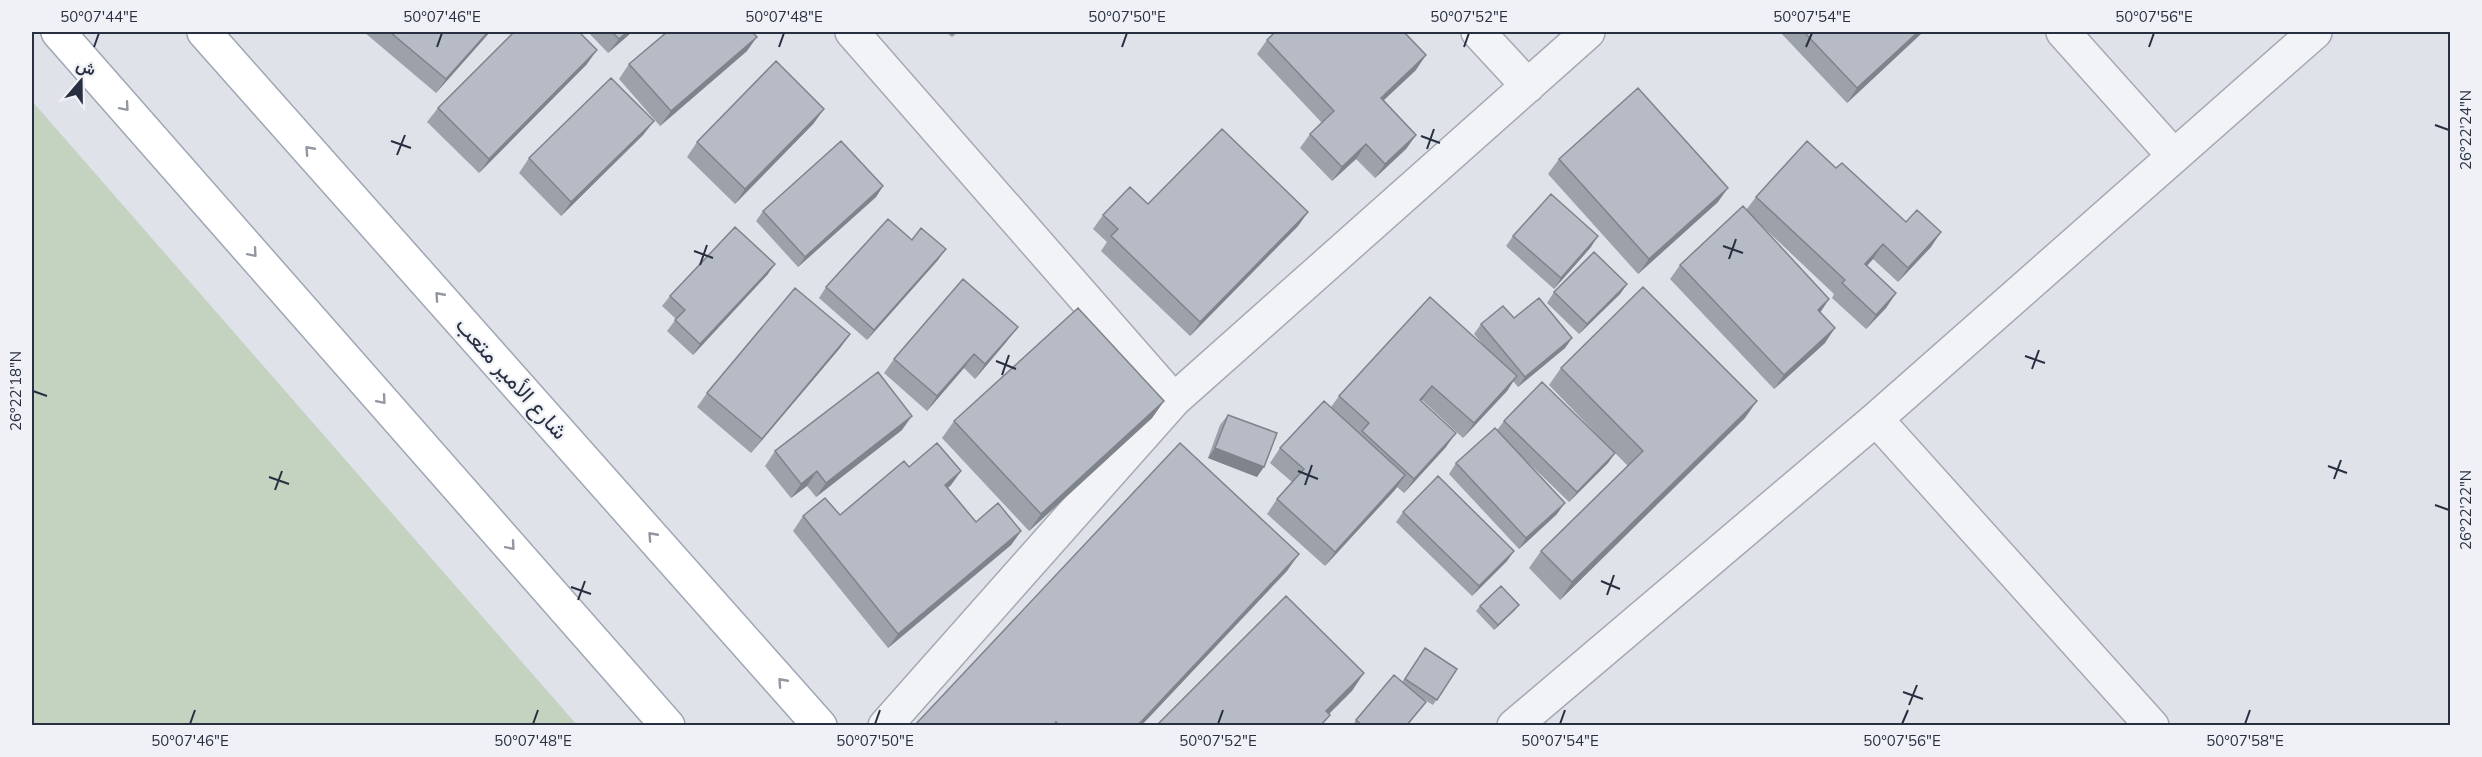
<svg xmlns="http://www.w3.org/2000/svg" width="2482" height="757" viewBox="0 0 2482 757" font-family="Mulish,Vazirmatn,sans-serif">
<rect width="100%" height="100%" fill="#dfe2e9"/>
<path fill="#c4d3c0" d="M32,101l545,624h-545z"/>
<g fill="none" stroke-linecap="round" stroke-linejoin="round">
<defs>
<path id="street" d="M852,32l322,368
M1478,32l50,54
M2063,32l111,124
M1876,419l276,307
M885,726l289,-326 414,-368
M1514,726l362,-307 439,-387"/>
<path id="primary" d="M58,32l610,694
M204,32l616,694"/>
</defs>
<use href="#street" stroke="#a4a9b3" stroke-width="36"/>
<use href="#primary" stroke="#9ea6b5" stroke-width="36"/>
<use href="#street" stroke="#f2f3f7" stroke-width="33"/>
<use href="#primary" stroke="#fff" stroke-width="33"/>
</g>
<path fill="#9da1aa" d="M364,32h126l-54,61z
M588,32h44l-24,21z
M946,32h12l-6,5z
M1780,32h143l-76,71z
M1267,40l149,30 -32,30 32,35 -10,14 -31,29 -19,-19 -24,22 -32,-33 10,-14 12,-11 -65,-69z
M747,51l-87,75 -41,-47 10,-15z
M587,64l-108,109 -52,-51 11,-14z
M654,121l-11,14 -82,81 -42,-43 10,-15z
M814,123l-79,81 -48,-47 10,-15z
M1559,159l159,43 -80,72 -90,-100z
M1836,168l95,79 -33,35 -25,-23 -6,7 29,27 -10,15 -20,21 -34,-31 2,-4 -72,-68 67,73 -9,14 5,30 -51,46 -104,-110 10,-14 66,-55 10,-13z
M883,186l-7,11 -78,70 -42,-46 7,-10z
M1148,204l160,8 -10,14 -108,110 -89,-85 6,-9 -14,-13 10,-14z
M1513,236l78,11 -37,42 -48,-43z
M912,240l26,20 -71,80 -48,-42 7,-11z
M768,274l-75,81 -26,-24 9,-12 -14,-13 8,-10z
M1627,284l-7,10 -41,40 -32,-31 7,-11z
M1514,318l58,20 -7,10 -47,39 -5,-6 -6,10 -44,47 -41,-38 -1,1 25,46 -42,46 -7,-6 -72,79 -58,-52 10,-15 15,-17 -22,-19 10,-15 51,-41 8,-11 145,-50 -10,-12 7,-10z
M850,334l-10,14 -89,105 -54,-46 10,-14z
M1007,341l-32,38 -11,-11 -37,43 -43,-38 10,-14z
M1561,368l184,50 -185,182 -31,-32 12,-17 87,-85 -13,-13 -7,10 -39,39 -56,-54 44,66 -38,35 -70,-75 7,-11 41,-33 7,-9 102,23 -57,-59z
M1164,401l-12,17 -123,113 -87,-93 12,-17z
M1228,415l29,62 -49,-19 12,-33z
M902,430l-86,67 -9,-11 -16,12 -26,-32 10,-15z
M909,467l52,4 -10,14 -3,3 28,34 45,9 -10,14 -123,103 -95,-117 10,-15 37,-1z
M1403,512l111,39 -7,10 -35,35 -76,-74z
M1480,606l35,4 -21,20 -18,-19z
M1425,648l32,21 -24,36 -15,-9v16l-11,14h-55l4,-6 46,-38z"/>
<path fill="#7f838b" d="M488,32h2l-54,61 10,-14z
M627,32h5l-24,21 11,-14z
M1918,32h5l-76,71 10,-15z
M757,37l-10,14 -87,75 11,-15z
M597,50l-10,14 -108,109 10,-14z
M1426,55l-10,15 -45,42 10,-14z
M824,109l-10,14 -79,81 10,-15z
M654,121l-11,14 -82,81 10,-14z
M1416,135l-10,14 -31,29 10,-14z
M1366,144l-10,15 -24,22 10,-14z
M883,186l-7,11 -78,70 7,-10z
M1728,188l-10,14 -80,72 11,-15z
M1308,212l-10,14 -108,110 10,-14z
M1941,232l-10,15 -33,35 10,-14z
M1598,236l-7,11 -37,42 7,-11z
M1883,244l-10,15 -18,20 10,-15z
M946,249l-8,11 -71,80 7,-10z
M775,264l-7,10 -75,81 7,-11z
M1627,284l-7,10 -41,40 8,-10z
M1896,293l-10,15 -20,21 10,-14z
M1829,299l-10,15 -1,-4z
M1018,327l-11,14 -32,38 10,-15z
M1835,328l-10,15 -51,46 10,-14z
M850,334l-10,14 -89,105 11,-14z
M1572,338l-7,10 -47,39 7,-10z
M974,354l-10,14 -37,43 10,-15z
M1517,376l-10,15 -44,47 11,-15z
M1432,386l-10,14 -12,14 10,-14z
M1164,401l-12,17 -123,113 12,-17z
M1757,401l-12,17 -185,182 12,-18z
M912,416l-10,14 -86,67 10,-14z
M1456,433l-10,14 -42,46 10,-14z
M1215,448l49,19 -7,10 -49,-19z
M1615,453l-7,10 -39,39 8,-10z
M817,471l-10,15 -16,12 10,-14z
M961,471l-10,14 -16,14 10,-14z
M1405,475l-10,15 -70,76 10,-14z
M1565,503l-8,11 -38,35 7,-11z
M1021,531l-10,14 -123,103 10,-14z
M1514,551l-7,10 -35,35 7,-10z
M1299,554l-12,17 -146,155h-4z
M1519,605l-4,5 -21,20 4,-5z
M1364,673l-12,18 -35,35 9,-15z"/>
<path fill="#b6bbc6" stroke="#7f838b" stroke-width="1.5" d="M390,32h98l-42,47z
M514,32h65l18,18 -108,109 -51,-51z
M612,32h15l-8,7z
M667,32h85l5,5 -86,74 -42,-47z
M1275,32h129l22,23 -45,43 35,37 -31,29 -19,-20 -24,23 -32,-33 24,-23 -67,-71z
M1804,32h114l-61,56z
M776,61l48,48 -79,80 -48,-47z
M611,78l43,43 -83,81 -42,-44z
M1638,88l90,100 -79,71 -90,-100z
M1222,129l86,83 -108,110 -89,-86 7,-7 -15,-14 27,-28 18,17z
M841,141l42,45 -78,71 -42,-46z
M1807,141l29,27 6,-5 64,59 11,-12 24,22 -33,36 -25,-24 -18,20 31,29 -20,22 -34,-32 3,-3 -89,-83z
M1551,194l47,42 -37,42 -48,-42z
M1743,206l86,93 -11,11 17,18 -51,47 -104,-110z
M888,219l24,21 9,-12 25,21 -72,81 -48,-43z
M735,227l40,37 -75,80 -25,-24 10,-10 -15,-14z
M1594,252l33,32 -40,40 -33,-32z
M963,279l55,48 -33,37 -11,-10 -37,42 -43,-37z
M1643,287l114,114 -185,181 -31,-31 102,-100 -82,-83z
M795,288l55,46 -88,105 -55,-46z
M1430,297l87,79 -43,47 -42,-37 -12,14 36,33 -42,46 -52,-48 7,-8 -30,-27z
M1539,298l33,40 -47,39 -44,-53 22,-18 11,12z
M1078,308l86,93 -123,113 -87,-93z
M878,372l34,44 -86,67 -9,-12 -16,13 -26,-33z
M1542,382l73,71 -38,39 -73,-71z
M1324,401l81,74 -70,77 -58,-53 27,-30 -24,-21z
M1228,415l49,18 -13,34 -49,-19z
M1495,428l70,75 -39,35 -70,-75z
M937,443l24,28 -16,14 31,37 22,-19 23,28 -123,103 -95,-118 22,-18 15,17 64,-54 5,6z
M1180,443l119,111 -162,172h-77l-4,-4 -3,4h-139z
M1438,476l76,75 -35,35 -76,-74z
M1501,586l18,19 -21,20 -18,-19z
M1286,596l78,77 -38,38 4,4 -10,11h-164z
M1425,648l32,21 -20,31 -32,-21z
M1394,675l32,27 -20,24h-43l-7,-6z"/>
<defs><path id="oneway-chevron" d="M-2-3.5L2.5 0L-2 3.5" fill="none" stroke-width="1.6" stroke-linecap="round" stroke-linejoin="round" transform="scale(1.5)"/></defs>
<g stroke="#9397a0">
<use href="#oneway-chevron" transform="translate(125 107) rotate(49)"/>
<use href="#oneway-chevron" transform="translate(309 150) rotate(-132)"/>
<use href="#oneway-chevron" transform="translate(253 253) rotate(49)"/>
<use href="#oneway-chevron" transform="translate(439 296) rotate(-132)"/>
<use href="#oneway-chevron" transform="translate(382 400) rotate(49)"/>
<use href="#oneway-chevron" transform="translate(652 536) rotate(-132)"/>
<use href="#oneway-chevron" transform="translate(511 546) rotate(49)"/>
<use href="#oneway-chevron" transform="translate(782 682) rotate(-132)"/>
</g>
<path fill="none" stroke="#272f41" stroke-width="2" d="M94,47l5,-14M437,47l5,-14M779,47l5,-14M1122,47l5,-14M1464,47l5,-14M1806,47l6,-14M2149,47l5,-14M2435,125l14,5M1421,136l19,7M391,141l20,7M1427,149l7,-20M397,155l8,-20M1723,246l20,7M694,251l19,7M1729,259l7,-20M700,265l7,-20M2025,356l20,7M996,361l20,8M2032,369l7,-19M1002,375l7,-20M33,391l14,5M2328,466l19,7M1298,471l20,8M269,477l20,7M2334,479l7,-19M1305,485l7,-20M275,490l7,-19M2435,505l14,5M1601,581l19,8M571,587l20,7M1607,595l7,-20M578,600l7,-19M1903,692l20,7M1909,705l8,-20M190,724l5,-14M533,724l5,-14M875,724l5,-14M1218,724l5,-14M1560,724l5,-14M1902,724l6,-14M2245,724l5,-14"/>
<g text-anchor="middle" dominant-baseline="central" stroke-width="4.5" stroke-linejoin="round" paint-order="stroke">
<g font-size="22" fill="#272f41" stroke="#eff1f6">
<text transform="translate(512 378) rotate(48)">شارع الأمير متعب</text>
</g>
</g>
<rect width="2482" height="757" fill="none" stroke="#eff1f6" stroke-width="66"/>
<g transform="translate(81 81) rotate(20)" stroke="#eff1f6" stroke-width="4.5" paint-order="stroke">
<path d="M0-4.5L10 22L0 15L-10 22Z" fill="#272f41"/>
<text y="-9" font-size="16" font-weight="bold" text-anchor="middle" fill="#272f41">ش</text>
</g>
<rect x="33" y="33" width="2416" height="691" fill="none" stroke="#272f41" stroke-width="2"/>
<g font-size="15" text-anchor="middle" fill="#272f41">
<text x="99" y="22">50°07'44"E</text>
<text x="442" y="22">50°07'46"E</text>
<text x="784" y="22">50°07'48"E</text>
<text x="1127" y="22">50°07'50"E</text>
<text x="1469" y="22">50°07'52"E</text>
<text x="1812" y="22">50°07'54"E</text>
<text x="2154" y="22">50°07'56"E</text>
<text transform="translate(2466 130) rotate(-90)" y="5">26°22'24"N</text>
<text transform="translate(16 391) rotate(-90)" y="5">26°22'18"N</text>
<text transform="translate(2466 510) rotate(-90)" y="5">26°22'22"N</text>
<text x="190" y="746">50°07'46"E</text>
<text x="533" y="746">50°07'48"E</text>
<text x="875" y="746">50°07'50"E</text>
<text x="1218" y="746">50°07'52"E</text>
<text x="1560" y="746">50°07'54"E</text>
<text x="1902" y="746">50°07'56"E</text>
<text x="2245" y="746">50°07'58"E</text>
</g>
</svg>
